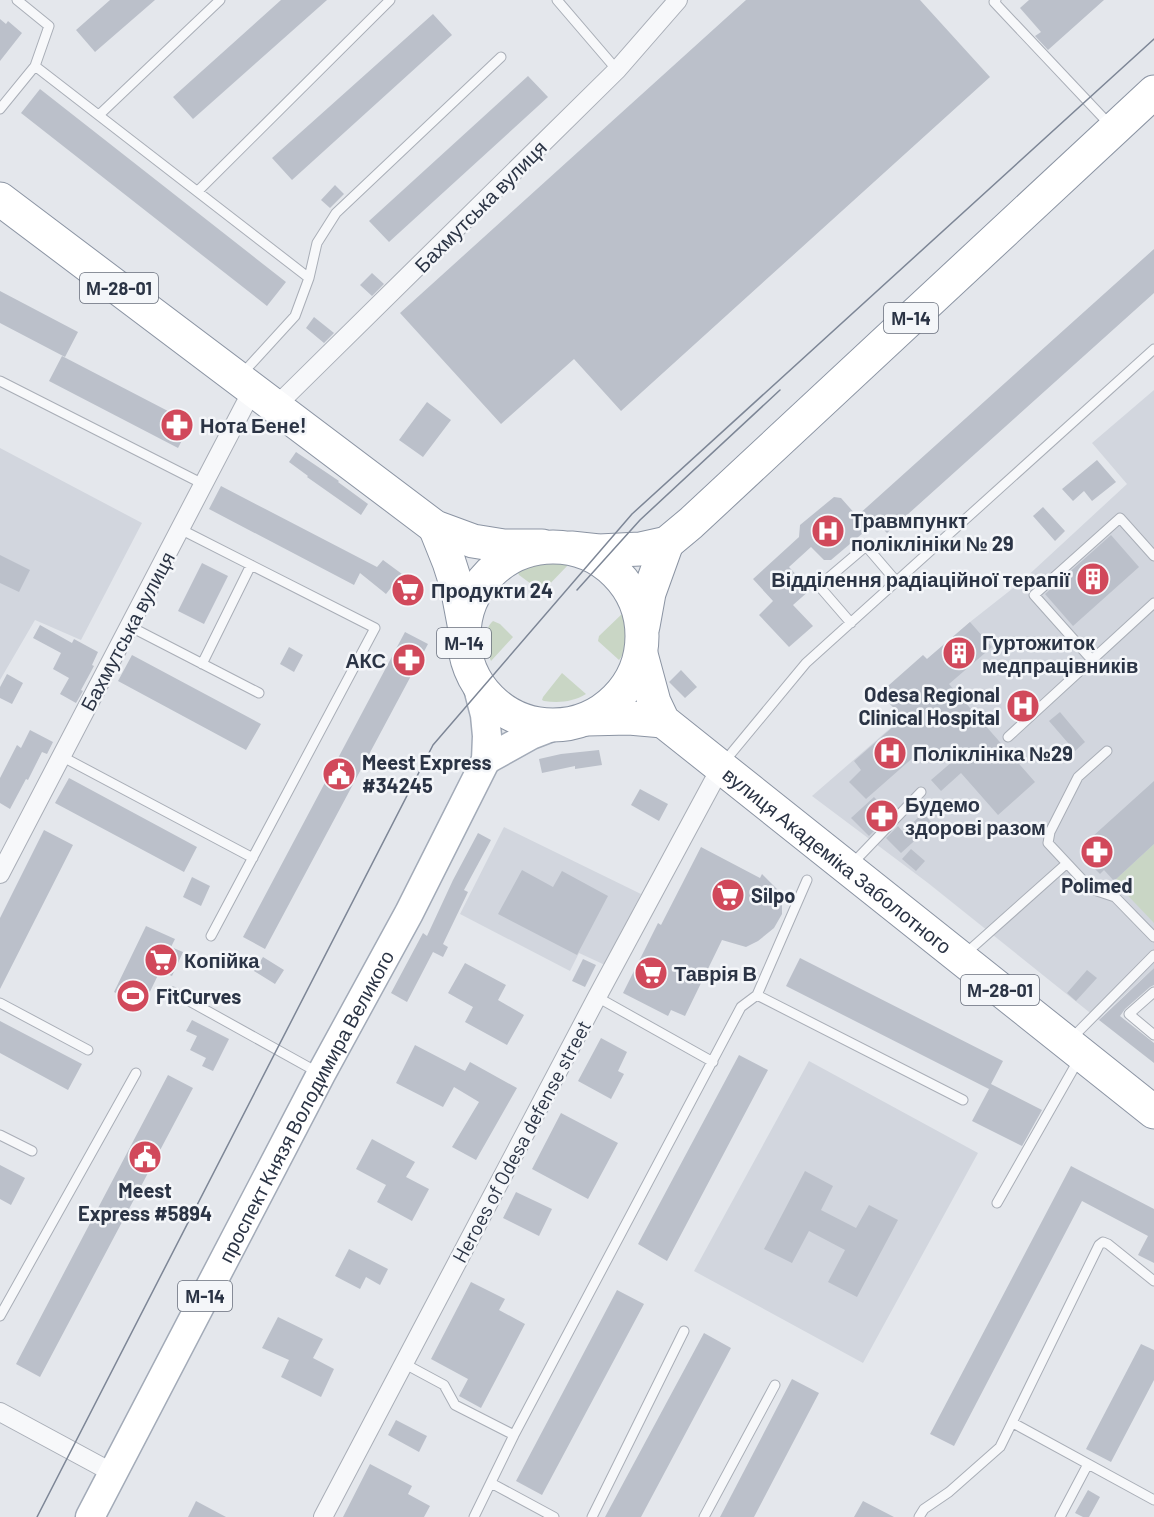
<svg xmlns="http://www.w3.org/2000/svg" width="1154" height="1517" viewBox="0 0 1154 1517" font-family="Barlow,sans-serif">
<rect width="100%" height="100%" fill="#e4e7ec"/>
<path fill="#d2d6de" d="M1154,390v578l-50,46 -5,6 -171,-137 -116,-87 90,-78 -22,-25 47,-34 43,-37 52,-41 105,-97 -35,-41z
M0,448l142,75 -61,117 -46,-20 -35,60z
M504,827l137,67 -36,71 -26,-12 -9,18 -110,-57z
M809,1061l169,92 -115,210 -169,-92z"/>
<path fill="#c9d6c5" d="M541,562h13l15,2 -27,28 -23,-17 -1,-2c6,-7 14,-9 23,-11z
M624,612c7,13 5,36 -5,48l-21,-19 1,-5z
M493,621l7,3 13,13 -22,24c-5,-13 -9,-30 2,-40z
M562,673l24,21c-13,8 -27,9 -42,7l-2,-1 1,-3z
M1154,844v79l-40,-42z"/>
<path fill="#bbc0ca" d="M110,0h45l-60,52 -19,-22z
M281,0h46l-134,119 -20,-22z
M746,0h174l70,77 -369,334 -47,-52 -73,65 -101,-111z
M1029,0h75l-56,50 -13,-14 6,-4 -21,-24z
M433,14l19,21 -160,145 -20,-22z
M0,19l6,5 2,-3 14,12 -22,28z
M528,76l20,21 -159,145 -20,-21z
M40,89l246,193 -19,24 -246,-193z
M335,185l9,9 -14,14 -9,-8z
M1154,249v44l-267,240 -11,-11 -45,38h-7l-13,-13 -22,20 21,23 -17,15 20,21 -24,21 -30,-32 14,-14 -20,-22 46,-42 1,-12 34,-28 7,1 16,18z
M372,273l12,11 -12,12 -12,-11z
M0,291l78,41 -13,25 -65,-34z
M314,317l20,16 -10,10 -18,-15z
M62,356l129,67 -13,25 -129,-67z
M427,402l24,18 -28,37 -24,-17z
M296,452l43,29 -1,1 30,22 -7,11 -54,-38 1,-1 -19,-14z
M1097,460l19,22 -24,19 -8,-10 -11,10 -11,-12z
M221,486l156,81 6,-7 19,14 -16,20 -26,-21 -6,12 -145,-76z
M1043,507l22,24 -10,10 -22,-25z
M1111,535l28,32 -66,59 -28,-32z
M0,555l30,15 -11,22 -19,-9z
M202,563l26,13 -24,48 -26,-13z
M970,622l22,25 -43,37 86,98 -37,33 -37,-42 -20,18 -10,-11 22,-19 -29,-13 -58,51 -17,-17 12,-12 -7,-9 49,-43 -23,-25 43,-38 4,4z
M40,625l32,18 2,-4 24,13 -6,13 2,1 -13,24 2,1 -7,12 -16,-9 9,-16 -16,-9 8,-16 -28,-15z
M405,632l23,12 -163,305 -22,-12z
M289,647l14,8 -9,17 -14,-8z
M132,655l129,69 -15,26 -128,-69z
M681,670l16,17 -12,11 -16,-16z
M7,674l16,9 -11,21 -12,-6v-11z
M1060,712l25,30 -10,9 -26,-30z
M30,730l23,12 -6,12 -5,-2 -14,28 -2,-1 -16,30 -10,-6v-25l17,-33 4,3z
M599,750l3,15 -27,4v-3l-33,7 -3,-14 22,-5z
M69,778l128,69 -13,25 -129,-69z
M1154,781v63l-40,37 -10,-11 -4,4 -16,-16 5,-4 -7,-8z
M640,789l28,15 -9,17 -28,-16z
M874,797l12,13v5l2,2 -19,19 -18,-18z
M923,813l10,11 -32,29 -15,-15 12,-12 5,6z
M44,830l29,15 -73,144v-71z
M478,833l13,7 -27,50 4,2 -25,52 5,3 -5,10 -10,-5 -26,50 -16,-9 32,-60 4,3 26,-56z
M701,847l59,31 2,-4 15,15 5,11v14l-8,14 -16,13 -12,6 -24,-7 -37,76 -14,-6 -3,6 -45,-23 35,-70 3,2z
M911,849l14,12 -9,10 -14,-12z
M522,870l31,17 9,-16 46,25 -31,59 -79,-41z
M192,877l18,9 -9,20 -18,-9z
M146,926l29,13 -4,8 12,5 -11,24 -12,-5 -17,35 -29,-14z
M263,957l21,13 -9,14 -21,-13z
M800,958l203,103 -12,23 51,26 -20,36 -50,-25 17,-32 -203,-103z
M583,959l13,6 -11,22 -13,-6z
M465,963l41,22 -8,15 26,15 -17,30 -42,-23 8,-15 -25,-14z
M1154,968v17l-4,2 -25,22 -5,7 34,27v20l-55,-43z
M1087,970l10,8 -21,23 -9,-8z
M192,1020l37,19 -16,32 -11,-5 4,-8 -16,-8 7,-14 -11,-5z
M0,1021l82,43 -14,26 -68,-37z
M601,1038l26,14 -9,19 6,3 -13,25 -33,-18z
M415,1045l50,26 5,-9 47,26 -41,72 -24,-13 27,-45 -25,-15 -11,20 -47,-24z
M739,1055l29,15 -101,191 -29,-17z
M168,1075l25,13 -153,289 -24,-13z
M561,1113l57,30 -30,56 -56,-30z
M372,1139l43,23 -9,15 23,12 -17,32 -35,-19 9,-17 -30,-16z
M0,1165l25,13 -14,27 -11,-6z
M1071,1166l83,43v54l-16,-8 10,-19 -66,-35 -128,245 -24,-12z
M805,1171l28,15 -12,24 35,18 13,-23 29,15 -41,77 -29,-15 17,-32 -36,-19 -17,32 -28,-14z
M516,1192l36,17 -13,27 -36,-18z
M349,1249l39,20 -8,16 -14,-8 -6,12 -25,-13z
M471,1282l34,17 -6,11 26,14 -44,84 -22,-12 9,-17 -37,-20z
M617,1290l27,14 -102,191 -26,-14z
M278,1317l45,22 -10,19 21,11 -13,28 -40,-20 8,-17 -27,-12z
M704,1333l27,15 -90,169h-36z
M1141,1344l13,6v30l-43,82 -25,-13z
M792,1379l27,14 -65,124h-34z
M396,1420l31,16 -8,16 -31,-17z
M370,1464l42,22 -4,8 22,12 -6,11h-81z
M1088,1490l12,7 -11,20h-6l-8,-4z
M196,1501l30,16h-38z
M863,1501l31,16h-40z"/>
<g fill="none" stroke-linecap="round" stroke-linejoin="round">
<defs>
<path id="lane" d="M557,0l60,70
M996,0l-2,2 116,123
M35,66l274,212
M0,109l35,-43 14,-40 -32,-26
M99,115l121,-115
M198,191l192,-191
M242,374l53,-58 14,-38 8,-35 19,-30 165,-156
M0,381l203,103
M180,529l195,99 -164,308
M851,623l-32,-37 47,-40 30,35
M129,626l130,67
M1092,660l-58,-65 86,-77 34,38
M202,664l49,-99
M1008,737l146,-134
M1107,751l-29,26 -28,55 -2,11 43,46 24,8 39,40
M61,756l192,102
M724,762l82,-99 348,-314
M852,864l69,-72
M965,954l101,-90
M173,992l146,81
M1154,992l-25,22 25,21
M757,995l206,105
M597,997l116,65
M0,1003l88,47
M1071,1039l83,-84
M0,1135l32,16
M997,1203l82,-144
M0,1316l136,-243
M405,1364l39,21 11,20 59,30
M1013,1423l141,77
M491,1483l63,34
M474,1517l40,-82 227,-428 16,-12 50,-115
M592,1517l92,-186
M704,1517l71,-132
M919,1517l5,-8 25,-17 51,-45 99,-202 4,-3 5,2 46,37
M1060,1517l28,-53"/>
<path id="street" d="M276,406l341,-336 61,-70
M0,874l253,-485
M0,1412l113,61
M323,1517l274,-520 124,-230"/>
<g id="primary">
<path d="M486,760l45,-25 26,-10"/>
<path id="s1" d="M90,1517l231,-443 88,-161 77,-153 1,-24 -2,-21 -8,-31"/>
</g>
<g id="highway">
<path d="M0,199l435,328 38,14 31,5h38"/>
<path d="M435,527l14,35 8,25 7,37"/>
<circle cx="553" cy="636" r="89"/>
<path d="M571,548l28,3 41,-2 27,-6 24,-20 463,-431"/>
<path d="M643,626l6,-33 18,-50"/>
<path id="s2" d="M641,654l13,48 9,19 491,391"/>
<path d="M587,719l42,-1 34,3"/>
</g>
</defs>
<use href="#lane" stroke="#a9aeb7" stroke-width="11"/>
<use href="#street" stroke="#a9aeb7" stroke-width="20"/>
<use href="#primary" stroke="#a3abb8" stroke-width="31"/>
<use href="#highway" stroke="#8b94a3" stroke-width="35"/>
<use href="#lane" stroke="#f7f8fa" stroke-width="9"/>
<use href="#street" stroke="#f7f8fa" stroke-width="18"/>
<use href="#primary" stroke="#fff" stroke-width="28"/>
<use href="#highway" stroke="#fff" stroke-width="33"/>
<path stroke="#7d8696" stroke-width="1.5" d="M577,590l63,-70 140,-130
M37,1517l396,-772 199,-231 522,-475"/>
</g>
<defs>
<symbol id="pharmacy-disc" viewBox="-11 -11 22 22"><circle r="9.5" fill="#d1495b" stroke="#f4f6f9"/><path d="M-2-6h4v4h4v4h-4v4h-4v-4h-4v-4h4Z" fill="#fff"/></symbol>
<symbol id="hospital-disc" viewBox="-11 -11 22 22"><circle r="9.5" fill="#d1495b" stroke="#f4f6f9"/><path d="M-5-5h3v3.5h4V-5h3V5h-3V1.5h-4V5h-3Z" fill="#fff"/></symbol>
<symbol id="building-disc" viewBox="-11 -11 22 22"><circle r="9.5" fill="#d1495b" stroke="#f4f6f9"/><path d="M-4-6H4V6H1V3H-1V6H-4ZM-2.5-4.3h1.7v1.8h-1.7ZM.8-4.3h1.7v1.8H.8ZM-2.5-1h1.7V.8h-1.7ZM.8-1h1.7V.8H.8Z" fill="#fff"/></symbol>
<symbol id="supermarket-disc" viewBox="-11 -11 22 22"><circle r="9.5" fill="#d1495b" stroke="#f4f6f9"/><path d="M-6-5.5h2.5l.6 2H6L4.5 2H-2.5L-4.4-4H-6ZM-1.5 3.2a1.3 1.3 0 1 0 .1 0ZM3 3.2a1.3 1.3 0 1 0 .1 0Z" fill="#fff"/></symbol>
<symbol id="civic-disc" viewBox="-11 -11 22 22"><circle r="9.5" fill="#d1495b" stroke="#f4f6f9"/><path d="M-.6-6.5H3V-4.5H.6V-3L4-1V1h2V6H-6V1h2V-1L-.6-3ZM-1.2 2.5V6h2.4V2.5Z" fill="#fff"/></symbol>
<symbol id="stadium-disc" viewBox="-11 -11 22 22"><circle r="9.5" fill="#d1495b" stroke="#f4f6f9"/><path d="M0-5a6.5 5 0 1 0 0 10a6.5 5 0 1 0 0-10ZM-3.5-1.8h7v3.6h-7Z" fill="#fff"/></symbol>
</defs>
<g fill-rule="evenodd">
<use href="#pharmacy-disc" x="158" y="406" width="38" height="38"/>
<use href="#hospital-disc" x="809" y="512" width="38" height="38"/>
<use href="#building-disc" x="1074" y="560" width="38" height="38"/>
<use href="#supermarket-disc" x="389" y="571" width="38" height="38"/>
<use href="#building-disc" x="940" y="634" width="38" height="38"/>
<use href="#pharmacy-disc" x="390" y="641" width="38" height="38"/>
<use href="#hospital-disc" x="1004" y="687" width="38" height="38"/>
<use href="#hospital-disc" x="871" y="734" width="38" height="38"/>
<use href="#civic-disc" x="320" y="755" width="38" height="38"/>
<use href="#pharmacy-disc" x="863" y="797" width="38" height="38"/>
<use href="#pharmacy-disc" x="1078" y="833" width="38" height="38"/>
<use href="#supermarket-disc" x="709" y="876" width="38" height="38"/>
<use href="#supermarket-disc" x="142" y="941" width="38" height="38"/>
<use href="#supermarket-disc" x="632" y="954" width="38" height="38"/>
<use href="#stadium-disc" x="114" y="977" width="38" height="38"/>
<use href="#civic-disc" x="126" y="1138" width="38" height="38"/>
</g>
<g text-anchor="middle" dominant-baseline="central" stroke-width="5" stroke-linejoin="round" paint-order="stroke">
<g fill="#f4f6f9" stroke="#676e7b" stroke-width="1.5">
<rect x="80" y="273" width="78" height="30" rx="4.5"/>
<rect x="884" y="303" width="54" height="30" rx="4.5"/>
<rect x="437" y="628" width="54" height="30" rx="4.5"/>
<rect x="961" y="975" width="78" height="30" rx="4.5"/>
<rect x="178" y="1281" width="54" height="30" rx="4.5"/>
</g>
<g font-size="18" font-weight="bold" fill="#2b3445">
<text x="119" y="288">М-28-01</text>
<text x="911" y="318">М-14</text>
<text x="464" y="643">М-14</text>
<text x="1000" y="990">М-28-01</text>
<text x="205" y="1296">М-14</text>
</g>
<g font-size="20" fill="#2b3445" stroke="#f4f6f9">
<text transform="translate(480 206) rotate(-45)">Бахмутська вулиця</text>
<text transform="translate(127 631) rotate(-62)">Бахмутська вулиця</text>
<text stroke="none"><textPath href="#s2" startOffset="294">вулиця Академіка Заболотного</textPath></text>
<text stroke="none"><textPath href="#s1" startOffset="464">проспект Князя Володимира Великого</textPath></text>
<text transform="translate(521 1141) rotate(-62)">Heroes of Odesa defense street</text>
</g>
<g font-size="20" font-weight="bold" fill="#2b3445" stroke="#f4f6f9" text-anchor="start">
<text x="200" y="425">Нота Бене!</text>
<text x="851" y="520">Травмпункт<tspan x="851" dy="23">поліклініки № 29</tspan></text>
<text x="1070" y="579" text-anchor="end">Відділення радіаційної терапії</text>
<text x="431" y="590">Продукти 24</text>
<text x="982" y="642">Гуртожиток<tspan x="982" dy="23">медпрацівників</tspan></text>
<text x="386" y="660" text-anchor="end">АКС</text>
<text x="1000" y="694" text-anchor="end">Odesa Regional<tspan x="1000" dy="23">Clinical Hospital</tspan></text>
<text x="913" y="753">Поліклініка №29</text>
<text x="362" y="762">Meest Express<tspan x="362" dy="23">#34245</tspan></text>
<text x="905" y="804">Будемо<tspan x="905" dy="23">здорові разом</tspan></text>
<text x="1097" y="885" text-anchor="middle">Polimed</text>
<text x="751" y="895">Silpo</text>
<text x="184" y="960">Копійка</text>
<text x="674" y="973">Таврія В</text>
<text x="156" y="996">FitCurves</text>
<text x="145" y="1190" text-anchor="middle">Meest<tspan x="145" dy="23">Express #5894</tspan></text>
</g>
</g>
</svg>
